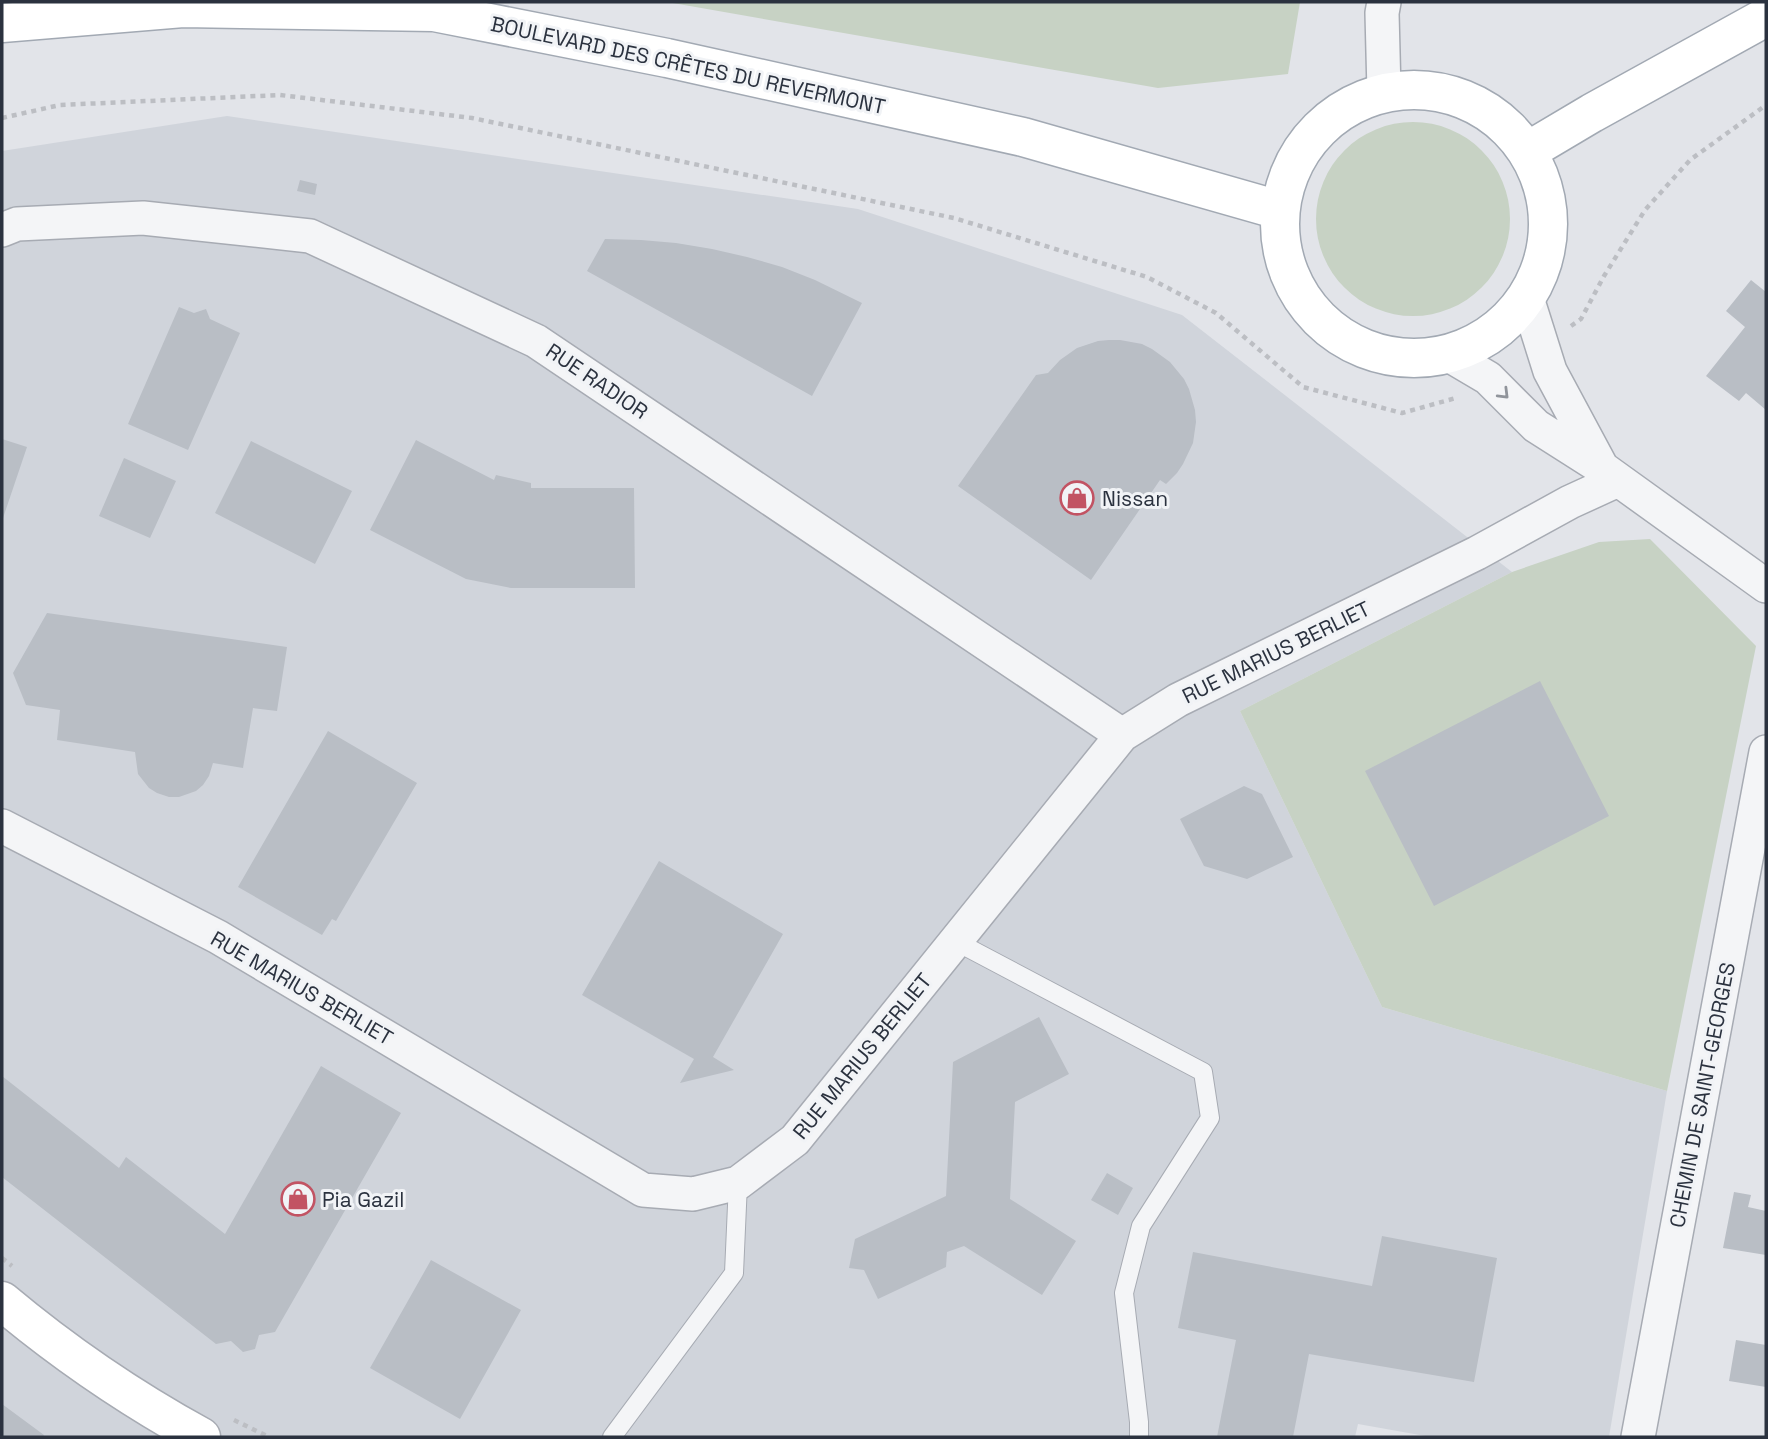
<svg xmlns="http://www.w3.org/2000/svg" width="1768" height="1439" viewBox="0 0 1768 1439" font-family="'Space Grotesk',sans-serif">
<rect width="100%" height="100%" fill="#e2e4e9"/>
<path fill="#d0d4db" d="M227,116l631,93 324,106 330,257 -272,139 142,296 285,84 -58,346h-178l-73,-13 -3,13h-1353v-1286z"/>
<path fill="#c7d2c4" d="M667,2h633l-12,72 -130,14z
M1316 219a97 97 0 1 1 194 0a97 97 0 1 1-194 0Z
M1650,539l106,107 -89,445 -285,-84 -142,-296 272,-139 87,-30z"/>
<path fill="#b9bec5" d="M300,180l17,4 -2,11 -18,-4z
M605,239l36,1 35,3 36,6 35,8 35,10 33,13 47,23 -50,93 -225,-125z
M1751,280l15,12v118l-20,-17 -7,8 -33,-25 39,-49 -19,-16z
M179,307l15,6 12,-4 4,10 30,14 -52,117 -60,-26z
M1109,340h11l22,4 10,5 18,13 14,17 5,10 6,21 1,12 -3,21 -10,21 -6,9 -11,11 -6,-4 -69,100 -133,-94 78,-111 12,-2 12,-13 17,-12 21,-7z
M2,439l25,8 -25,74z
M416,440l78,40 2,-5 35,8v5h103l1,100h-124l-45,-9 -96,-49z
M251,441l101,50 -37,73 -100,-51z
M124,458l52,23 -26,57 -51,-22z
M47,613l240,34 -10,64 -24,-3 -10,60 -30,-5 -4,13 -6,9 -7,6 -17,6h-10l-12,-4 -8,-5 -11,-14 -3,-22 -78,-12 3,-30 -34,-5 -13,-32z
M1540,681l69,135 -175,90 -69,-135z
M328,731l89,52 -81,138 -4,-2 -10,16 -84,-48z
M1244,786l18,8 31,63 -46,22 -43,-13 -24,-47z
M659,861l124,73 -70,123 21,13 -54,13 14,-24 -112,-64z
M1039,1017l30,57 -54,28 -5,97 66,42 -34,54 -78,-49 -17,6 -1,15 -68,32 -14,-29 -15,-2 6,-29 91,-43 7,-134z
M321,1066l80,47 -126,219 -16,3 -4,14 -12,3 -12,-11 -15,3 -214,-167v-101l117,92 7,-11 99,77z
M1107,1173l26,15 -15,27 -27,-15z
M1734,1192l17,3 -3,12 18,4v44l-43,-7z
M1382,1236l115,22 -23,124 -165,-28 -16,83h-76l19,-97 -58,-12 15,-76 179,34z
M431,1260l90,50 -61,109 -90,-51z
M1736,1340l30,5v42l-37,-6z
M2,1404l42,31 -1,2h-41z"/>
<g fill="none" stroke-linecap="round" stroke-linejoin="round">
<defs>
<path id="lane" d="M955,941l248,131 7,46 -69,108 -17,67 15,129v15
M612,1437l122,-164 4,-90"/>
<path id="street" d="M1384,2l-2,11 2,79
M2,230l15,-6 126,-6 167,18 226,105 586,394
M1527,298l23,73 51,95
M1449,355l39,23 48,48 66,42 164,118
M2,826l216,111 425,253 50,4 45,-11 57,-43 327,-405 56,-35 299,-147 93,-51 48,-22
M1638,1437l128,-685"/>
<path id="secondary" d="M2,1301c62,52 128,97 199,136"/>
<path id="primary" d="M2,23l181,-15 251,4 233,46 356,79 256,73
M1280 224a134 134 0 1 1 268 0a134 134 0 1 1-268 0Z
M1528,151l64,-38 174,-96"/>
</defs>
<use href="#lane" stroke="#a7abb3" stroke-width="20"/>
<use href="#street" stroke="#a7abb3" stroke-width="36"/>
<use href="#secondary" stroke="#a7abb3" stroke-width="41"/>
<use href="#primary" stroke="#a2a9b3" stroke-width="41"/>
<path stroke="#bcbec3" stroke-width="4.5" stroke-dasharray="5 5" stroke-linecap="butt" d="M2,118l58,-13 220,-10 192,23 482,100 193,59 69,36 87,74 99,26 54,-15
M1571,326l10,-7 23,-43 41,-66 45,-50 76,-55
M2,1258l10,8
M234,1420l35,17"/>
<use href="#lane" stroke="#f4f5f7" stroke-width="18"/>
<use href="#street" stroke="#f4f5f7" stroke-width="33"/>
<use href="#secondary" stroke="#fff" stroke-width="38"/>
<use href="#primary" stroke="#fff" stroke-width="38"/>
</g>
<defs><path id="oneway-chevron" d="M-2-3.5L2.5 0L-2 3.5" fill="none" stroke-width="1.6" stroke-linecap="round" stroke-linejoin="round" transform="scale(1.75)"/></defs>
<use stroke="#90949b" href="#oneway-chevron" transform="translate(1504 394) rotate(45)"/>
<defs>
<symbol id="shop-ring" viewBox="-11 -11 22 22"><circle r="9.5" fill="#f1f3f6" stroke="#c25363" stroke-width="1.5"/><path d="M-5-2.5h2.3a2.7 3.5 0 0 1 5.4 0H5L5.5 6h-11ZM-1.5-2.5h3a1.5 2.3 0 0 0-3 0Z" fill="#c25363"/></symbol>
</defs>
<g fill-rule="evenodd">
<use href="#shop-ring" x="1058" y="479" width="38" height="38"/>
<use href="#shop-ring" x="279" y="1180" width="38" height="38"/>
</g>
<g text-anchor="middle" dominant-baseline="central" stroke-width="6" stroke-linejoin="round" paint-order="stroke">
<g font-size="21" fill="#2b323f" stroke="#f1f3f6">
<text transform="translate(688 65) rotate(12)">BOULEVARD DES CRÊTES DU REVERMONT</text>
<text transform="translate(597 381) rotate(34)">RUE RADIOR</text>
<text transform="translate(1276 652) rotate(-26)">RUE MARIUS BERLIET</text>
<text transform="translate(302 988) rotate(30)">RUE MARIUS BERLIET</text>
<text transform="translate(862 1056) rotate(-51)">RUE MARIUS BERLIET</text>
<text transform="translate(1702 1095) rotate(-79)">CHEMIN DE SAINT-GEORGES</text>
</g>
<g font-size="21" fill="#2b323f" stroke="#f1f3f6" text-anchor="start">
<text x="1102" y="498">Nissan</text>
<text x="322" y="1199">Pia Gazil</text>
</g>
</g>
<rect width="1768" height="1439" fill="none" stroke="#2b323f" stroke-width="7"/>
</svg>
